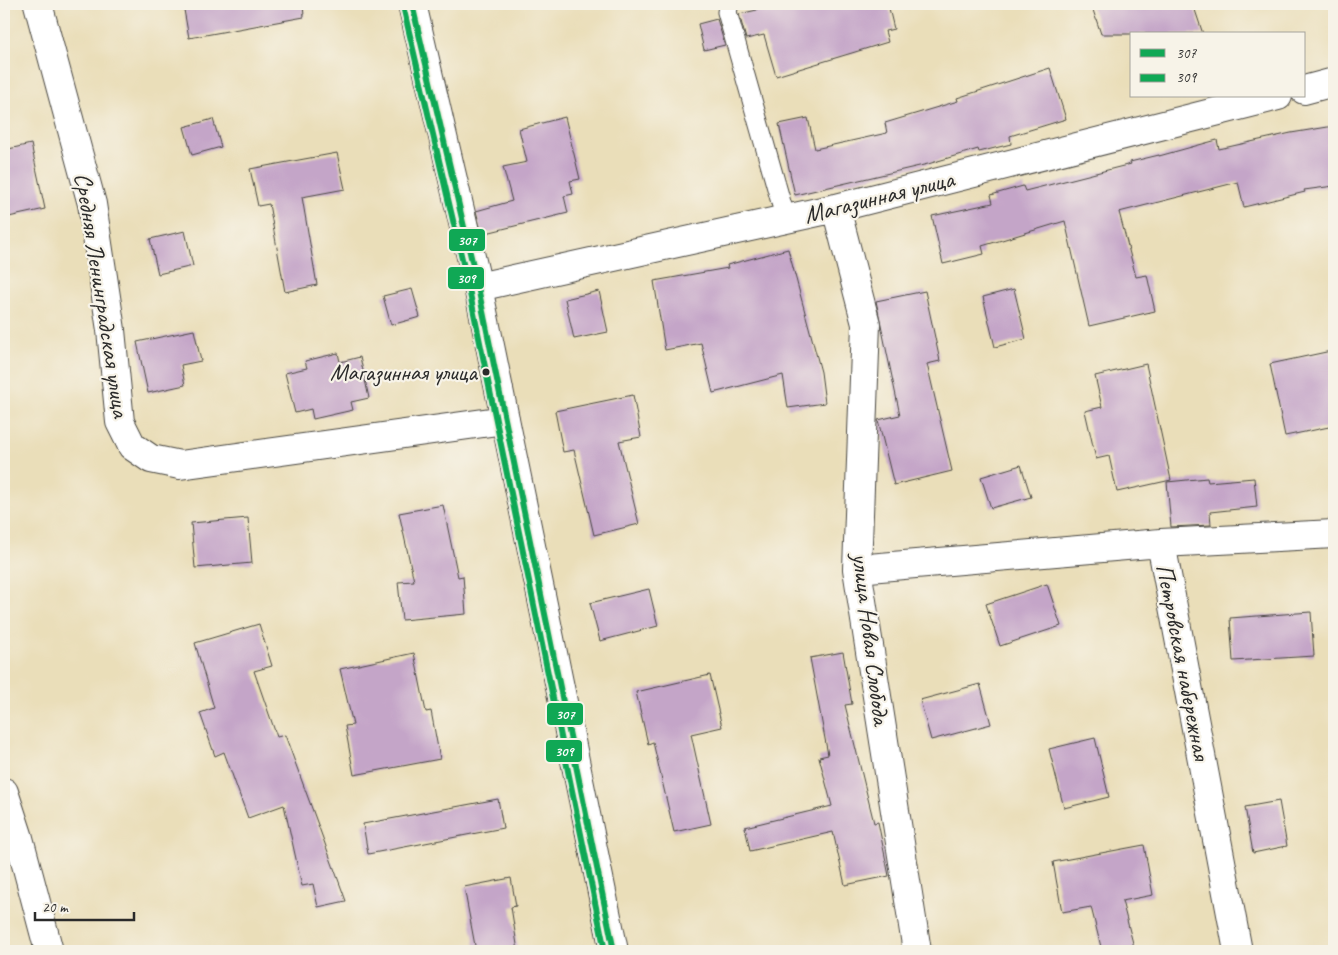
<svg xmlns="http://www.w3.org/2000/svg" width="1338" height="955" viewBox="0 0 1338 955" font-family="Caveat,sans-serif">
<rect width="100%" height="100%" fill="#f7f3e8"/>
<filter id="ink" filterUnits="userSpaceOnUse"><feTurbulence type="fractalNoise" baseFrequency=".02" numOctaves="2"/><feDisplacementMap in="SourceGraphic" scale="10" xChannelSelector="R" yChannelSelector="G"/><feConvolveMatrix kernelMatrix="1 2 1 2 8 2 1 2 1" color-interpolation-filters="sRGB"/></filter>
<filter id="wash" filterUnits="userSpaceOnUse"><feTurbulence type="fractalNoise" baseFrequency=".0096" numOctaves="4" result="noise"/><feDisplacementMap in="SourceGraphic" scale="20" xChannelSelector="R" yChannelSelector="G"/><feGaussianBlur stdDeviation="1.12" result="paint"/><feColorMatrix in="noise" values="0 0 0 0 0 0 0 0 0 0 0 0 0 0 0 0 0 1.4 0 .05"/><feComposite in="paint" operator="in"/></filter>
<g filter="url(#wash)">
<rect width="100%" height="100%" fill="#eadeb9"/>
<g id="blocks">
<path fill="#c4a5c8" d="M183,4h120l1,13 -115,21z
M772,4h116l6,25 -9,2 3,11 -112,34 -12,-41 -18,4 -7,-25 18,-4 -1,-2z
M1091,4h102l10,30h-102z
M717,19l8,26 -21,5 -6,-26z
M1050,68l16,51 -56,17 1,8 -32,8 -1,-3 -50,15 -133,31 -16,-71 29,-6 7,31 72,-16 -2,-10 73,-22 -1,-3z
M565,117l15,62 -10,2 3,13 -9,2 4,17 -86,21 -6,-23 36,-10 -9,-34 24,-5 -8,-33z
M213,119l8,28 -29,8 -8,-28z
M1334,126v60l-30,4 1,2 -61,15 -6,-25 -119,30 17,65 11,-2 8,36 -66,15 -24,-105 -83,25 2,8 -41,10 -11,-48 61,-13 -2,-8 32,-9 2,5 106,-27 -1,-2 29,-7v1l58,-16 2,9 72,-16z
M31,144l14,65 -41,9v-68z
M337,153l8,36 -43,8 15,88 -32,7 -16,-88 -11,2 -8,-37z
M185,231l8,35 -35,8 -8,-35z
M788,249l33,123 4,31 -37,5 -5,-33 -70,18 -12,-50 -36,7 -11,-69 74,-13 -1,-3z
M412,289l8,28 -29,8 -8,-29z
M1014,289l12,50 -31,8 -12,-50z
M599,291l9,41 -34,7 -9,-40z
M925,291l15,70 -13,3 25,107 -58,14 -16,-65 22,-5 -24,-114z
M194,330l7,31 -20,4 4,20 -37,8 -11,-51z
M1331,351l3,16v59l-49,10 -15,-72z
M338,353l2,9 20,-5 9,41 -18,4 2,8 -40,9 -2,-10 -16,4 -10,-40 22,-5 -2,-7z
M1146,364l25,116 -54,12 -8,-36 -13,3 -11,-48 17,-4 -7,-31z
M633,395l8,42 -22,4 20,83 -45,11 -20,-85 -11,2 -8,-41z
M1021,465l10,32 -40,11 -10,-31z
M1207,478l1,4 46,-4 3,29 -47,5 1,13 -40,2 -4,-45z
M443,505l15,72 5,-1 3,38 -64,6 -4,-38 16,-1 -15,-68z
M248,518l4,45 -57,5 -4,-45z
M1047,584l14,42 -61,20 -14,-42z
M649,589l9,37 -58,15 -10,-38z
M1311,612l3,44 -81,5 -3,-43z
M259,624l13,42 -18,5 23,66 8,-2 61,166 -28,6 -5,-23 -11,2 -18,-81 -36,13 -24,-66 -9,4 -15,-43 14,-5 -19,-65z
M843,652l9,52 -7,1 29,118 4,-1 11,54 -44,9 -12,-53 -83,19 -5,-24 87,-21 -13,-49 9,-2 -18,-97z
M414,653l12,59 5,-1 9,48 -86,16 -9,-49 8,-1 -13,-56z
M710,675l12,52 -31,7 20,90 -37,8 -21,-90 -5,2 -12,-52z
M980,684l11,40 -60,16 -11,-40z
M1095,738l14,59 -45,11 -15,-59z
M498,799l5,29 -135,26 -5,-30z
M1279,801l8,45 -34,7 -8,-46z
M1144,845l9,50 -31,6 13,50h-33l-11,-44 -29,5 -9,-50z
M511,878l5,28 -5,1 7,44h-42l-12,-64z"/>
</g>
</g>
<g filter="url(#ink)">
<use href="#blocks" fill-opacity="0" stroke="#484640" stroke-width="1"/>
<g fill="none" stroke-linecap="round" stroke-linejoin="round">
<defs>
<path id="service" d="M729,4l-2,8 59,208"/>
<path id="minor" d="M38,4l54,200 19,126 9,92 12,24 19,13 29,6 325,-45
M1304,90l30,-8
M836,208l30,116 -9,245 60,382
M478,287l358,-79 442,-112
M857,569l304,-26
M4,792l15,46 30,113
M1238,951l-77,-408 173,-9"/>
<path id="tertiary" d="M412,4l66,283 136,664"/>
</defs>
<use href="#service" stroke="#484640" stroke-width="21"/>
<use href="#minor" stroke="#484640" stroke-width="30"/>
<use href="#tertiary" stroke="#484640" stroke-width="30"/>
<use href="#service" stroke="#fff" stroke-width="19"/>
<use href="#minor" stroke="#fff" stroke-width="28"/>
<use href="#tertiary" stroke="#fff" stroke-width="28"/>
<defs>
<path id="bus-1" d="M412,4l66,283 136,664"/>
<path id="bus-2" d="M403,6l66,283 136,662"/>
</defs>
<use href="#bus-1" stroke="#f7f3e8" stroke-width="10"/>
<use href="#bus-2" stroke="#f7f3e8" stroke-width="10"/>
<use href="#bus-1" stroke="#10a855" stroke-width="6"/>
<use href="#bus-2" stroke="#10a855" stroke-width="6"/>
</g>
</g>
<circle fill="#2b2b2b" stroke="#f7f3e8" stroke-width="2" cx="486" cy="372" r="4.5"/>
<g text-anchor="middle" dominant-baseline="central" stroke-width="4.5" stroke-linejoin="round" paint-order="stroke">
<g font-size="24" fill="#2b2b2b" stroke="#f7f3e8" text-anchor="end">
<text x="477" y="372">Магазинная улица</text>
</g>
<g font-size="25" fill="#2b2b2b" stroke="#f7f3e8">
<text transform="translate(879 197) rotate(-14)">Магазинная улица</text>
<text transform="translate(102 295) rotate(81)">Средняя Ленинградская улица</text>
<text transform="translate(871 639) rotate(83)">улица Новая Слобода</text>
<text transform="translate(1183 662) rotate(79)">Петровская набережная</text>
</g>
</g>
<g stroke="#f7f3e8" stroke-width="2">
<rect x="448" y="228" width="38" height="24" rx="5" fill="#10a855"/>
<rect x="447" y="266" width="38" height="24" rx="5" fill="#10a855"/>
<rect x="546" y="702" width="38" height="24" rx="5" fill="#10a855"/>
<rect x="545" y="739" width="38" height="24" rx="5" fill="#10a855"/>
</g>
<g font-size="14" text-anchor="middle" font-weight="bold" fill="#fff">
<text x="467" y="245">307</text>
<text x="466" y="283">309</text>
<text x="565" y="719">307</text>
<text x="564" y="756">309</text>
</g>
<rect width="1338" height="955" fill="none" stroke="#f7f3e8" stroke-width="20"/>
<rect x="1130" y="32" width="175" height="65" fill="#f7f3e8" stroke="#a5a39c"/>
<rect x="1140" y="49" width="25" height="8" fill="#10a855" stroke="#a5a39c"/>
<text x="1176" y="58" font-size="15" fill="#2b2b2b">307</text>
<rect x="1140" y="74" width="25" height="8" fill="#10a855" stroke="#a5a39c"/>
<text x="1176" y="82" font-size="15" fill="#2b2b2b">309</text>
<path d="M35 912v8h99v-8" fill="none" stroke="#2b2b2b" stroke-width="2.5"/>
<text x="42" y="912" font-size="15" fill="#2b2b2b" stroke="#f7f3e8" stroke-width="4" paint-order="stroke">20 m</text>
</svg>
